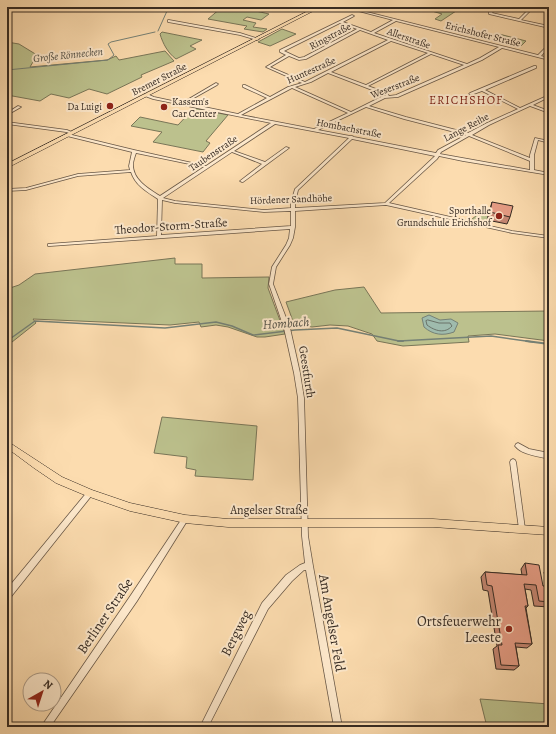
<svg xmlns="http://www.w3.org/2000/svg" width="556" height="734" viewBox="0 0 556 734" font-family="Alegreya,serif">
<rect width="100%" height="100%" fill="#fcdcaf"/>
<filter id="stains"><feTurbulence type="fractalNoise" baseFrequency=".005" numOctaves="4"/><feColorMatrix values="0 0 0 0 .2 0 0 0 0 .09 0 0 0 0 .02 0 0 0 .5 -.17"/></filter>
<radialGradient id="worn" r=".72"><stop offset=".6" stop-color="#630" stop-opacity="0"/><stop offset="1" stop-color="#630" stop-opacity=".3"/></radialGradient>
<path fill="#bcc18d" stroke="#797658" d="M228,7h10l31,7 -8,6 -14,-3 -4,3 13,3 -3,4 14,2 -4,3 -19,-3 3,-3 -39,-7 13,-11z
M428,7h34l-21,14 -6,-2 7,-5 -17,-5z
M282,29l14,5 -26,12 -12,-4z
M162,32l40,8 -12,6 6,3 -20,10c-8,-6 -13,-15 -16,-25z
M499,34l27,7 -5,5 -27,-7z
M7,42l12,2 18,11 -7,12 77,-7 9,-4 3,4 46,-9 9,10 -33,14 1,2 -35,17 -18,-5 -20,9 -18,-4 -11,7 -33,-6z
M194,108l34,7 -22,26 4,2 -7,9 -50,-10 9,-10 -31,-6 9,-9 38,8z
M484,209l6,1 -4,14 -15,-4z
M175,258v6h27v14l67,-1 -1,11 17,46 -20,3h-8l-29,-10 -12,-2 -15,2 -2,-5 -29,3 -137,-6 3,4 -29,23v-57l12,-4 16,-11z
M364,287l17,26 168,-2v30l-54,-7 -27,2 1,6 -66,4 -26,-5 -5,-7 -24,-8 -18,-1 -18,2 -18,-3 -8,-22 49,-12z
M162,417l95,9 -4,54 -58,-4 1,-6 -10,-2 1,-11 -33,-4z
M480,699l69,5v23h-62z
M390,724h46l44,3h-92z"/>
<path fill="#9fbbad" stroke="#758176" d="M429,315l11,5 11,-1 7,4 -4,9c-11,4 -21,3 -30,-5l-2,-9z"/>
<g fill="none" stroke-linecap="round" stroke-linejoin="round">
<path stroke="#6a7368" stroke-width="1" d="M428,320l11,3h11l2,3c-7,8 -17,5 -25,-1l-1,-4z"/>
<path stroke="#758176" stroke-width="1" d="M158,31l9,-20v-4
M7,70l101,-10 6,-5 -6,-11 3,-2 44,-10"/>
<path stroke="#758176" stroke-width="1.5" d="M7,341l28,-20 130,7 51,-6 16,4 21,9 42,-5 42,-2 62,13 92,-5 42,6"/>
<path stroke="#758176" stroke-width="2" d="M398,341h5
M526,341l23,3"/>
<defs>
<path id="minor" d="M343,7h4l191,48 11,-11v3l-8,9 8,2v2l-47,-12 -20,12 -84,37 -13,1 -16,8 37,11 62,16 19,-10 31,-14 -36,-18 -11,4 -2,-1 1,-1 64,-27h2v2l-51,22 35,18 29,-13v2l-16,8 16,6v2l-19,-7 -41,19 -17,10 58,23v-3l5,-17 14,3v2l-11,-3 -4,15v15l15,3v2l-86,-14 -24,-5 -2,3 -48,44 123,28 37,5v2l-37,-5 -126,-28 -91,6v16l-2,11 -3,7 -14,22 -3,17 17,44 10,45 4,25 4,138 5,30 29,161h-8l-28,-157h-2l-12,11 -24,28 -60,118h-8l62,-124 24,-28 14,-10 5,-2 -3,-27 -4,-138 -4,-25 -10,-45 -15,-44 3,-17 14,-22 3,-7 1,-9 -240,17h-2v-2l109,-8 1,-37c-11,-7 -23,-14 -27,-27l-53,4 -52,14 -19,1v-2l19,-1 52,-14 52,-4 -1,-4 3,-14 -65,-16v-2h1l66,16 72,16 65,-43 -118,-24 -8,-3v-2h2l7,3 28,6 34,-20 2,1 -1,1 -32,18 53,11 29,-16 -24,-11v-2h2l25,12 18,-10 14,-4 -36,-16 20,-12 -6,-3v-2l72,-35 2,1 -11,6 28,10 22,-12zM396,21l103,26 -19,11 -13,6 -93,-31zM340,23l17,6 -53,28 -5,1 -15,-7zM360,30l28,10 -83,42 -35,-15 19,-11 10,4 7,-1zM391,41l37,12 -62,32 -35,-13zM431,54l33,11 -68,30 -7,1 -2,-3 -19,-7zM328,73l57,22 1,1h-3l-32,16 -56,-25 16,-5zM292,88l56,25 -34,16 -73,-14zM366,107l38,12 62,16 -28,15 -2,3 -82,-16 -2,-1h-2l-32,-6zM275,124l74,14 -54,51 -4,14v5l-27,2 -89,-9 -12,-3 69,-46 30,12 -22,17 2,1h1l46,-34 -3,-1 -21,15 -31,-11zM469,136l61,25v9l-90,-16 1,-2zM352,139l83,17 -1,1 -49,46 -90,5v-5l3,-13zM136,153l68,14 -44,29c-11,-7 -27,-16 -27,-31 0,-4 2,-9 3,-12zM162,200l13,3 89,9 27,-1v15l-130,9z
M494,7h3l-5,6 27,6 12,-12h3l-13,13 28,6v2l-60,-14v-2z
M169,20l71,13 19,6 -2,1 -17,-5 -72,-13v-2z
M18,106l3,1 -14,8v-2z
M7,122l60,8 7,3 -2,1 -6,-2 -59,-8z
M518,443l11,6 20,4v6c-11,-3 -27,-4 -34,-13l1,-2z
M513,459l2,1 1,2 9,67 -1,2 -2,1 -2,-1 -1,-2 -9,-67 1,-2z
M90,490l2,1 1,2 -1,2 -82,103 -3,1v-10l81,-98z
M185,516l2,1 1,2 -1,2 -50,80 -87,126h-9l90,-132 52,-78z"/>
<path id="major" d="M316,7h5l-314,161v-4z
M7,441l55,36 30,13 38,13 55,12 43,4h205l116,8v8l-116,-8h-205l-43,-4 -55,-12 -43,-15 -31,-13 -22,-15 -27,-20z"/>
</defs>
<use href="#minor" stroke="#685746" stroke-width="1.5"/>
<use href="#major" stroke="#362b23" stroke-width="1"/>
<use href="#minor" fill="#fde8cb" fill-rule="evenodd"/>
<use href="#major" fill="#fcdcaf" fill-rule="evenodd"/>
</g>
<path fill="#c58672" stroke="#362b23" d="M492,202l18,15 -3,7 -20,-4z
M525,563l18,23 4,1 -3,-15 5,-5v40l-15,-1 -3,-16 -6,-1 3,17 -2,2 6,36 -5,4 -11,-1 3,19 -5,4 -18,-1 -3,-20 4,-3 -9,-55 -5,-1 -2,-13 4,-5 37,3 -1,-6z"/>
<path fill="#e59c84" stroke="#362b23" d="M492,202l21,4 -3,11 -20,-5z
M525,563l14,2 4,21 6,1v15l-10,-1 -3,-16 -12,-1 4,22h-3l7,38 -17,-1 4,23 -18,-1 -3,-20h4l-10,-59 -5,-1 -2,-13 42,3z"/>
<g fill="#8f2418" stroke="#fde8cb" stroke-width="1.5">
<circle cx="110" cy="106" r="4"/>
<circle cx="164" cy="107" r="4"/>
<circle cx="499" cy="216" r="4"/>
<circle cx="509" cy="629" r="4"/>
</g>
<g text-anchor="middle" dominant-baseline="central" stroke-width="4" stroke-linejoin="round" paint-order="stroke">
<g font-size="10" fill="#362b23" stroke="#fde8cb">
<text transform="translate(483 34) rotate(14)">Erichshofer Straße</text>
<text transform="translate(330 36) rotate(-28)">Ringstraße</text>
<text transform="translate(409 38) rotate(19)">Allerstraße</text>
<text transform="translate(311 70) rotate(-24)">Huntestraße</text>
<text transform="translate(159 79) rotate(-27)">Bremer Straße</text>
<text transform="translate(395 86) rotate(-21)">Weserstraße</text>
<text transform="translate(466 127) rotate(-28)">Lange Reihe</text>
<text transform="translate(349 128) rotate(11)">Hombachstraße</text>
<text transform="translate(213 153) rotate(-34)">Taubenstraße</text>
<text transform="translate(291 199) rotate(-2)">Hördener Sandhöhe</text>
</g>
<g font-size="10" fill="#362b23" stroke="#fde8cb" text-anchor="end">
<text x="172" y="101" text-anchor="start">Kassem's<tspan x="172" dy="12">Car Center</tspan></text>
<text x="102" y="106">Da Luigi</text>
<text x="491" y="210">Sporthalle<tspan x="491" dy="12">Grundschule Erichshof</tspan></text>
</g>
<g font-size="11" font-style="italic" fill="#504f46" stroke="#fde8cb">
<text transform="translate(68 55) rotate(-6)">Große Rönnecken</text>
</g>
<g font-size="12" letter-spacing="1" fill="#7a1f14" stroke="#fde8cb">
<text x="466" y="100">ERICHSHOF</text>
</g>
<g font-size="12" fill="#362b23" stroke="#fde8cb">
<text transform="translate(171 226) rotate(-4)">Theodor-Storm-Straße</text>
<text transform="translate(307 372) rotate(81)">Geestfurth</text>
<text x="269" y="510">Angelser Straße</text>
</g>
<g font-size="13" font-style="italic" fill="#504f46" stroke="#fde8cb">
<text transform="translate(286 323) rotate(-4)">Hombach</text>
</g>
<g font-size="14" fill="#362b23" stroke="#fde8cb">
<text transform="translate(105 616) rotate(-56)">Berliner Straße</text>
<text transform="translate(332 623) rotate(80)">Am Angelser Feld</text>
<text transform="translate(236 633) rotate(-63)">Bergweg</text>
</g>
<g font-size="14" fill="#362b23" stroke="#fde8cb" text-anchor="end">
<text x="501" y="621">Ortsfeuerwehr<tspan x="501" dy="16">Leeste</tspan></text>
</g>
</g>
<rect width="556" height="734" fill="none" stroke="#fcdcaf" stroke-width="24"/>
<rect x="8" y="8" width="540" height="718" fill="none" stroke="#362b23" stroke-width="2"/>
<rect x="12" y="12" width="532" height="710" fill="none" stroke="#362b23"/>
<g transform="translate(42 692) rotate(39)"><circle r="19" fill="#fde8cb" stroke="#ad9c88"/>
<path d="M0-3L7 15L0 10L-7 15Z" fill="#8f2418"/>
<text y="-6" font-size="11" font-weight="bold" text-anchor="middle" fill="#362b23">N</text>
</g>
<rect width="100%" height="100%" filter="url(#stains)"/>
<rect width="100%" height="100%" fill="url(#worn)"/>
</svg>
